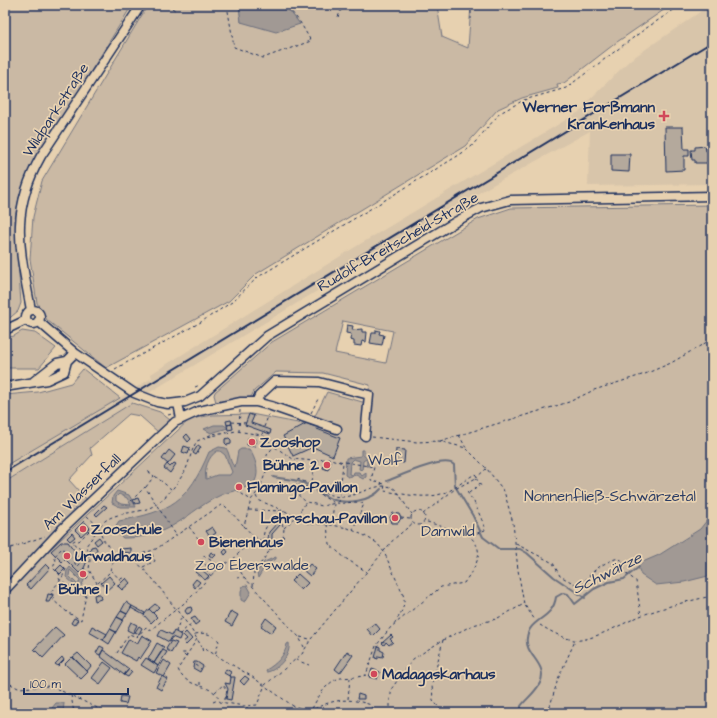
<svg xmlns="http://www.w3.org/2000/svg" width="717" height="718" viewBox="0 0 717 718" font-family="'Architects Daughter',sans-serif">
<rect width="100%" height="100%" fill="#e7d1b0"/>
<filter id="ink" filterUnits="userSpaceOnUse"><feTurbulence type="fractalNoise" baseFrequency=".025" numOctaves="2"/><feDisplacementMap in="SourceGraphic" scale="8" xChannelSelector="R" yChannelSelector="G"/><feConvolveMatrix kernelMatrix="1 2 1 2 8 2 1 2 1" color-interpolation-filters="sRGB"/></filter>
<g filter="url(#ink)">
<path fill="#d8c5aa" d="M710,5h2v179l-124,2 2,-55 -103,57 -355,215 -127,79v-16l147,-88 -1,-4 201,-125 235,-142 -2,-3 45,-44z"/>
<path fill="#cab9a4" stroke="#727481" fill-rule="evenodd" d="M5,5h127l-101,163 -12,30 -4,21 6,84 -3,8 -13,11z
M148,5h91l2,17 59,2 -15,-19h152l5,32 26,11 3,-43h200l-54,37 -53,41 -7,1 1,4 -36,10 -24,11 -33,37 -209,128 -27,27 -123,67 -59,-48 -10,-17 -7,-44 3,-42 9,-36z
M712,205v508h-707v-118l26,-28 159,-148 23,-4 38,-1 52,10 13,-10 11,-22 39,11 4,-18 -47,-12 -47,-1 -22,19 -3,6 -35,5 -2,-7 1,-3 57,-50 206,-123 33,-11zM343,321l50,10 -7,32 -51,-10z
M22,331l13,2 21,15 -17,20h-34v-30l9,-2z
M83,369l37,29 -115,68v-71l33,-3 33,-9z
M132,403l28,9 10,8v3l-12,9 -18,-16 -11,-2 -39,34 2,7 -23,25 20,22 -84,81v-101z"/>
<path fill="#a19994" stroke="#6b6f7e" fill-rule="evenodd" d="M239,5h46l15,19 -24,8 -35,-10z
M214,425h10l4,3 -17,5 -7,-4z
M219,447l7,1c4,6 4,16 9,19l3,-16 3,-2h8c6,8 11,23 6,32 -6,8 -25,10 -34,14 -21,9 -36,26 -57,35 -14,6 -26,8 -41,8l-6,-5 -2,-6 4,-6c52,-10 69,-19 90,-69zM217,451h3l5,4 7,17 -2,3h-13l-11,4c-2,-10 2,-22 11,-28z
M361,450h3v6l5,4 -1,6h-2l1,-3 -1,-4 -3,2 -1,9 -3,-1 1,-8 -7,-2 -3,3 -1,12 4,1 1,-3h5l3,4 4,-3v4l-3,2 -7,-4 -8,2 -3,-2 1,-17 15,-2z
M117,491l12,4 7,12h-16l-8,-4 1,-7zM119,494l8,4 4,7 -10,-1 -5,-3v-4z
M712,514v61l-28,7 -28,3 -15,-10 -3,-8 7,-6 14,-6 41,-26z
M276,557v2l-9,4 -9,15 -1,-6 7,-10z
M70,567l13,12 1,2 -3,5 -6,-1 -9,-8 1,-6zM70,570l10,10 -2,5 -9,-9z
M247,585l4,7 -6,10 -4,-2v-9l2,-5z
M289,643c2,12 -11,27 -22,29l-1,-2c10,-6 19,-14 21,-26z
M56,703h8l-1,10h-15z"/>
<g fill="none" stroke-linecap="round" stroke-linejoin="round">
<path stroke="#6b6f7e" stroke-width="2" d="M273,477c9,2 20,2 28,5 12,4 20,13 30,17 15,6 40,2 50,-10
M387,481c13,-5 58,-26 67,-16l1,21 18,30 10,21 16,12h21l7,4 27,24 31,21
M521,713v-7c6,-8 14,-13 19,-23 9,-19 -16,-28 -13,-45 2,-20 26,-18 29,-41l7,-4 5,1 7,10 19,-15 15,-7 15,-3 15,-12"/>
</g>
<path fill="#b4a99c" stroke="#1b2f5e" d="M665,127h18l1,22h5v7h-5v14l-18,1z
M705,146l1,5h6v12h-17v-3h-3l-1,-10h4v-3z
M611,154h19l-1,18 -18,-1z
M347,325l6,1 -1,4 10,-1v3h5l-1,10 -4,-1 -1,5 -7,-1v-4l-4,-1 1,-6 -5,-1z
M376,330l4,1 -1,3 5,1 -2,10 -12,-2 2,-10h4z
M249,414l5,2 -3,7 20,7 -1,4 -25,-9z
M231,420l1,4 -5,1 -1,-4z
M309,422l1,3 8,2 -1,2 23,9 -7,18 -20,-9 -20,9 -10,-20z
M232,424l1,5 -5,1 -1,-5z
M187,434l4,5 -3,3 -4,-5z
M229,438l2,2v4l-4,1 -2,-2v-4z
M248,438l8,2 -1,7 -8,-2z
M275.5 442a2.5 2.5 0 1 1 5 0a2.5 2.5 0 1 1-5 0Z
M198,445l3,2 -5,8 -3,-2z
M184,446l6,2 -2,6 -6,-2z
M396,449l9,1 -1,13 -9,-1z
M169,450l6,5 -7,9 -6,-5z
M326,460l5,2 -3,8 -5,-2z
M174,463l2,1 -6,9 -6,-5 3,-4 3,3z
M239,484l2,4 -3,1 -2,-4z
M138,498l2,5 -5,1 -2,-4z
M104,505l3,2 -10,9 -2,-2z
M393,513l6,1 2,4 -3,5h-6l-2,-6z
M84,521l6,7 -9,8 -6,-6z
M278,522l2,3 -8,9v5l2,6 -3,1 -3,-7 1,-7z
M212,527l4,6 -6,4 -4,-6z
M72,533l3,4 -5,4 -3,-3z
M99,537l3,4 -5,4 -3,-4z
M61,542h7l12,16h4l3,3 -3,7 -5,5 -14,-14 -3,3 -11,-11z
M95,546l2,3 -1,4 -4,1 -2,-3 1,-4z
M131,548v5l-11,-1 1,-3z
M226,549l2,3 -3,3 -2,-3z
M211,552l5,3 -3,3 -4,-3z
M46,564l4,4 -19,21 -5,-4z
M310,564l6,5 -6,7 -6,-5z
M61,565l4,4 -5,5 -4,-4z
M201,567l1,3 7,6 -4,4 -10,-8z
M84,568l4,9 -3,3 -6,-7z
M298,574l10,9 -7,7 -10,-9z
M109,576l6,7 -8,7 -6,-7z
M126,578l4,5 -8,7 -4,-4z
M196,579l4,3 -5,6 -3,-4z
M48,594l5,1 -4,7h-3z
M97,594h3l1,5 -6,2 -1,-6z
M126,602l6,4 -5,8 -6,-3z
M155,604l4,3 -6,6 -4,-4z
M132,606l13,7 -1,2 -13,-7z
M191,607l1,3 -2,3 -3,1 -2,-3 2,-3z
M149,609l8,8 -6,6 -7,-8z
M121,611l6,3 -4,6 -6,-3z
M231,611l7,4 -6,11 -7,-4z
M117,617l6,3 -7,12 -6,-3z
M195,617l4,5 -4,3 -4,-6z
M74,618l4,2 -4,5 -3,-2z
M266,618l10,8 -5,7 -10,-7z
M131,622l6,3 -4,8 -6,-3z
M375,623l5,6 -7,7 -6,-7z
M92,626l15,8 -4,6 -14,-8z
M139,626l3,2 -3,6 -4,-2z
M55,627l9,8 -21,23 -9,-9z
M110,629l6,3 -7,12 -6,-4z
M161,630l11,5 2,-4 7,4 -2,5 -7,-3 -3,5 -11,-6z
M186,632l6,7 -6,6 -3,-3 4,-3 -4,-4z
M142,635l10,6 -12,18 -2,-2 -2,4 -15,-8 8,-14 8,5z
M391,635l2,2 -3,2 3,3 -4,3 -3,-3 -2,3 -2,-2z
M171,641l6,2 -6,10 -5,-4z
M157,643l7,4 -10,16 -6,-4z
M100,646l4,2 -4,7 -4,-2z
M378,646l2,1v3l4,2 -1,5 -5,-1v3l-3,-1z
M103,650l26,19 -5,6 -24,-19z
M163,650l4,2 -9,14 -4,-3z
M347,651l6,4 -13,18 -5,-4z
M78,653l13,13 -4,5 -14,-14z
M62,657l2,3 -6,6 -3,-2z
M72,657l16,15 -7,7 -16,-15z
M146,658l12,8 -4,7 -13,-8z
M164,660l7,5 -7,12 -8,-4z
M104,662l8,6 -12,16 -8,-6z
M194,662h3l6,4 -3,6 -7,-4z
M129,669l3,3 -4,5 -4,-2z
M226,669l5,3 -2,4 2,1 -7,-4z
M372,669l8,3 -3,7 -8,-2z
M162,676l6,3 -7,11 -5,-3z
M245,676l4,3 -5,6 -4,-4z
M231,677h4l-4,23 -5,-1 2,-10 -3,-6 5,1z
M358,694l6,2v3h-7z
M121,696l7,1 -2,7 -6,-1z"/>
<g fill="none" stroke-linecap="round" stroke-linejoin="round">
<defs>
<path id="minor" d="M26 317a7 7 0 1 1 14 0a7 7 0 1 1-14 0Z
M31,310c-11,-61 -22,-97 10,-154l100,-151
M38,321l37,32 59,40 23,9 11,2 17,-2 15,-6 67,-60 190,-115 24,-13 29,-8 202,-4
M5,330l21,-10
M34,381l23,-18 10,-2 8,-8
M5,387l42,-7 17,-8 3,-11
M256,402l3,-6 16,-15 44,1 50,13 -4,41
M178,403l3,16
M5,590l57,-61 99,-94 14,-13 24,-11 42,-9h15l15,4 66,23"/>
</defs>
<use href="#minor" stroke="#1b2f5e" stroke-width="11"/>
<path stroke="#1b2f5e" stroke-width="1" stroke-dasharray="3 3" stroke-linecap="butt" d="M167,5l8,5 3,-5
M227,5l7,42 29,11 48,-17 -11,-19 -14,-17
M471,5v14
M338,17l5,-12
M115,369l86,-47 31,-20 26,-25 198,-120 15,-10 29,-34 24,-13 42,-12 79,-59 36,-24
M195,387l5,-2
M311,413l7,-14
M168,415l4,-1
M231,422l15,1
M264,427l5,-13
M239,431l1,-21
M459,435l7,13
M208,436l4,-2 16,-2
M372,437l45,5 22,-1 27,7 21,21 17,22 9,32 5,47 6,34 11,16
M440,441l129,-39 25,-12 51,-16 26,-11 41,-24
M275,447l18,12 21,2 -1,16 -3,10
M315,461l13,-3 15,5 -4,39
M476,475l1,2 9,-8
M155,476l16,13
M476,478l5,8
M297,479c15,4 28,18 45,18 16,0 42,-20 55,-6 5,7 9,16 15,23
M381,485l1,-6
M146,487l8,-11 -8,-6
M239,489v3l12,8
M467,492l7,10 11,25v3l-15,6
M469,493l11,-9
M256,496l2,4 24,10
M131,501l14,-14 31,48
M307,502l15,4 14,-3
M249,510l36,1 24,13h17l22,4 17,8 12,7 7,9 20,45c1,11 -4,18 -10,27
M411 518a7 7 0 1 1 14 0a7 7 0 1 1-14 0Z
M423,514l32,-25 21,-11
M87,516l12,11c13,-18 39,-11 56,-22 11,-7 25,-24 31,-36 4,-9 5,-19 11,-28l10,-4 29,-6 26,4 1,-4
M401,518l9,1
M327,524l2,20 16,14 22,14
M331,525l3,-21
M189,527l12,15
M99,528l4,11 10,14 8,3h15l20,-7 65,-44 4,1 19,20
M284,528l13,-12 9,-14 -11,-10 1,-8c15,2 24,12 37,18 10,4 21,-3 31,2l-11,25
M88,530l5,4
M89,531l-10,10 -4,-1 -3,2 16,14 -10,10 -3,-2v-4l-13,-12 -8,9 2,3 -3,8 7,7 -1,4 23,16 8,-3 7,-9 -8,-13 1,-10 -4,-14 13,-18
M254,537l-10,-11 7,-26 8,-10 8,-21v-14l7,-9 -11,-11
M263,541c0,-17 9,-21 22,-30
M516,544l37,19 7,13 15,8 10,-3c9,-12 18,-18 33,-23l5,3 1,11 12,9 5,35
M5,550l40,-14
M131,556l21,22 37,48 13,21 49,29 42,30 18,5c5,-11 16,-31 30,-33 8,-1 16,0 25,-3l10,-29 15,-19 50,-40 23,-4c12,-18 24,-32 3,-49l-43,-13
M234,562l10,15 55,60 5,10
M143,567l12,-6 -4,-9
M66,569l-4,9 -12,15 4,2 -1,5 14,12 14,8 5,-25
M111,570l11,12
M211,576l-5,-6 1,-4 -5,-4 2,-6 16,10
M237,578l7,-1
M120,579l6,-2
M98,583l11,-10 7,-18
M96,585l1,9
M253,586l1,-13 16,-23 13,-9 1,-13 -6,-12
M119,587l-3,-2 4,-4
M181,618l-5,13 4,3 13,-12
M540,625c10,6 22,13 34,15 14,3 52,-18 66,-24 24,-9 48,-15 72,-20
M195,634c11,-2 16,0 24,7l-4,14
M300,637l10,2
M197,639l-19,30c6,17 26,15 37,24 2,2 4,6 5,9l24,4 13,-1 8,-20 37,-31 9,-15 83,-100 19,-16
M443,640l-11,45 1,15 10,13
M202,648l1,5
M117,653l12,-19 8,3 9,-10 5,3c12,-11 25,-20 37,-30 13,-12 25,-31 42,-39l4,1 1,-5 20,-20 8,5 7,8
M186,657l-4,-4h6
M296,660l13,5
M195,665l6,4
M5,681l13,7 33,-2 57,27
M200,682v5
M215,692l8,-7 4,5 -3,13
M71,695l3,18
M348,699l2,-21
M213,702l5,-2
M247,707v6
M311,713v-2c20,-12 38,-14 60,-6l4,8
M390,713v-13l2,-12 21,-29 30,-19 30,-15 23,-6 28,-15
M548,713l10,-34 17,-38"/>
<use href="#minor" stroke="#e7d1b0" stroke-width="8"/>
<path stroke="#1b2f5e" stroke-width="2" d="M5,472l707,-430"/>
<path stroke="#1b2f5e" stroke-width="1" stroke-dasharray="3 3" stroke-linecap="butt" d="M339,461l35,6 -3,14 14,3 -1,7c22,3 44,10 65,0 9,-5 17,-12 26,-17l1,1"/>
</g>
</g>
<g fill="#d1495b" stroke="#e7d1b0" stroke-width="1.5">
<path d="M662 110h4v4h4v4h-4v4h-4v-4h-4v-4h4z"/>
<circle cx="252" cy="442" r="4"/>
<circle cx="327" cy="465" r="4"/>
<circle cx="239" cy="487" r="4"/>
<circle cx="395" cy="518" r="4"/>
<circle cx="83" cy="529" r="4"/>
<circle cx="201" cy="542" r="4"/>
<circle cx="67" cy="556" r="4"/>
<circle cx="83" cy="574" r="4"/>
<circle cx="374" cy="674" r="4"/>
</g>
<g text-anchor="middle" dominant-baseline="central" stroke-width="3.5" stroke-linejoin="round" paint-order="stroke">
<g font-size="15" font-weight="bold" fill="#1b2f5e" stroke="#e7d1b0" text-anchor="start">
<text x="655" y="107" text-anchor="end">Werner Forßmann<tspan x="655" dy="17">Krankenhaus</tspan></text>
<text x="260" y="442">Zooshop</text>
<text x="319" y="465" text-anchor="end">Bühne 2</text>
<text x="247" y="487">Flamingo-Pavillon</text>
<text x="387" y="518" text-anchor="end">Lehrschau-Pavillon</text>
<text x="91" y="529">Zooschule</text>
<text x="209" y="542">Bienenhaus</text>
<text x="75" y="556">Urwaldhaus</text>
<text x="83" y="589" text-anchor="middle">Bühne 1</text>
<text x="382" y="674">Madagaskarhaus</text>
</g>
<g font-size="15" fill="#1b2f5e" stroke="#e7d1b0">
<text transform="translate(56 110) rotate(-57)">Wildparkstraße</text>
<text transform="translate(398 242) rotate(-30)">Rudolf-Breitscheid-Straße</text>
<text transform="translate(82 492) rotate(-44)">Am Wasserfall</text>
</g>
<g font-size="15" fill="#2c3d65" stroke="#e7d1b0">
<text x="385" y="460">Wolf</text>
<text x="610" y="496">Nonnenfließ-Schwärzetal</text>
<text x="448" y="531">Damwild</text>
<text x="252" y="565">Zoo Eberswalde</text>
</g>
<g font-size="16" font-style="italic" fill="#2f3f66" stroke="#e7d1b0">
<text transform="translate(607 573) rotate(-26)">Schwärze</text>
</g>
</g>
<rect width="717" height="718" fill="none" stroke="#e7d1b0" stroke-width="20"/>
<rect x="10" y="10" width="697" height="698" fill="none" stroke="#1b2f5e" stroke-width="1.5" filter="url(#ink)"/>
<path d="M24 688v6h104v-6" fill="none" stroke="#1b2f5e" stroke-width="2"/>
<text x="30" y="688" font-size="12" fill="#1b2f5e" stroke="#e7d1b0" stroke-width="3" paint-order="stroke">100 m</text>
</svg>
